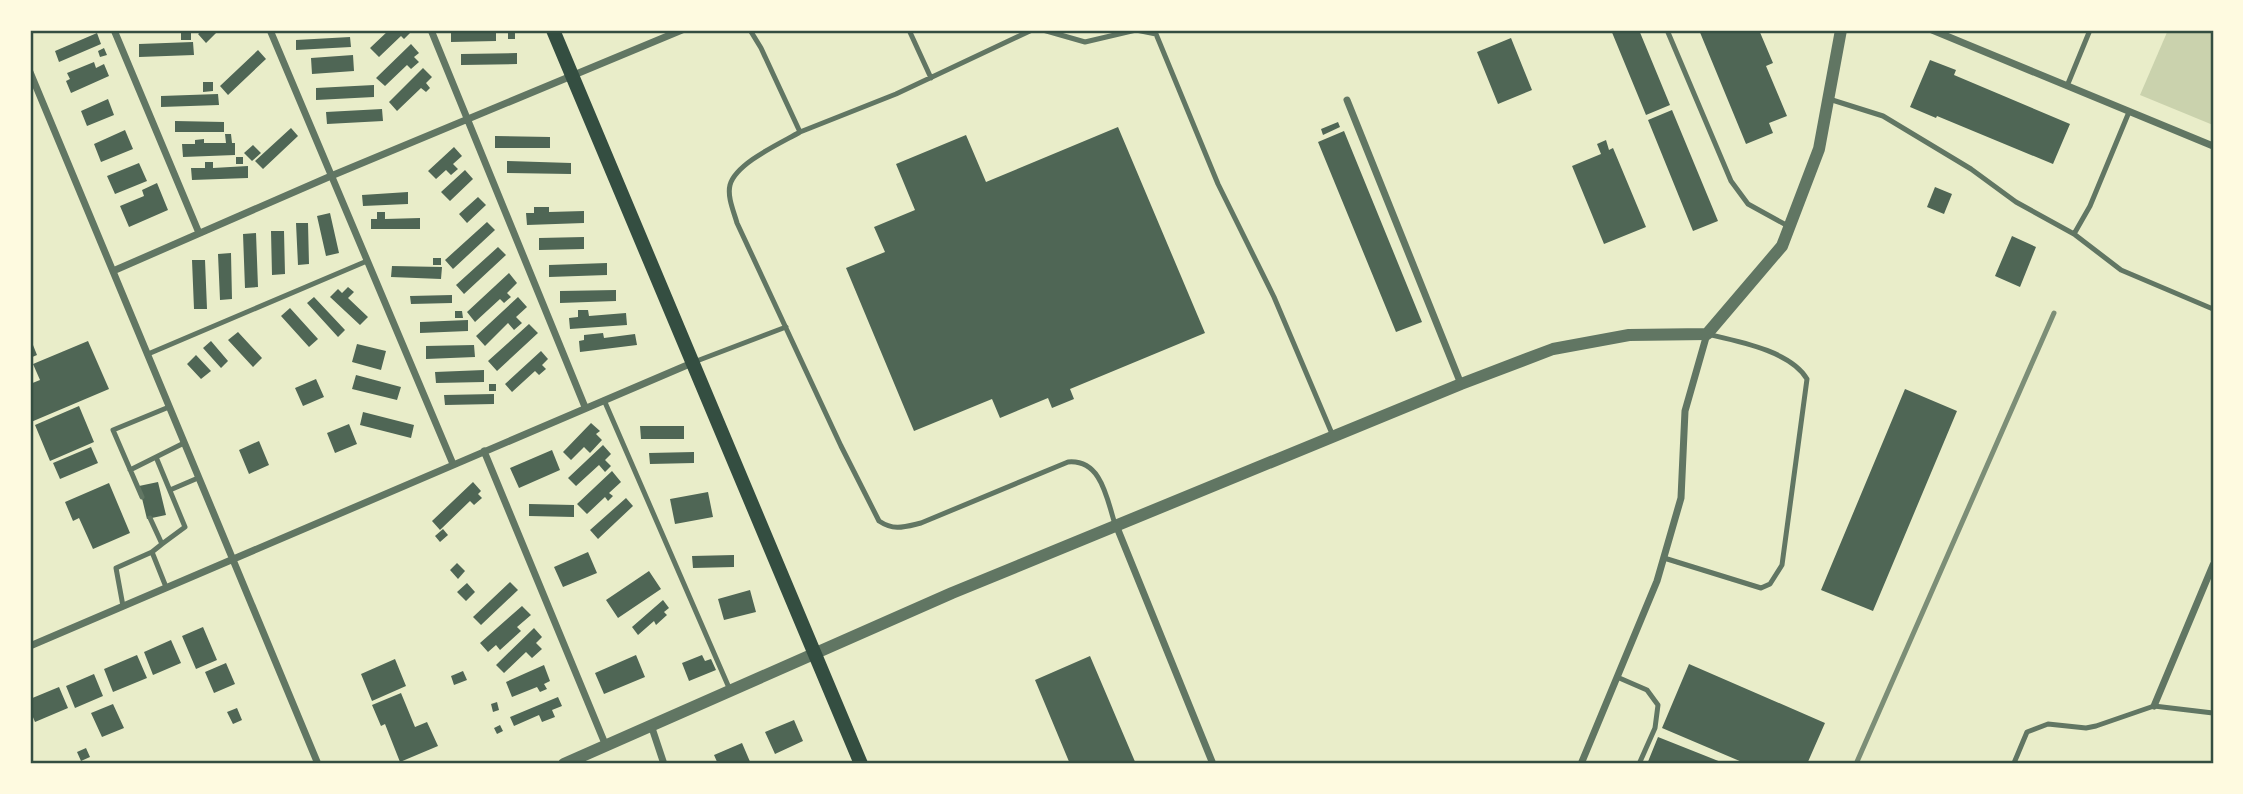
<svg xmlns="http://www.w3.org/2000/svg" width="2243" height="794" viewBox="0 0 2243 794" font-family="Barlow,sans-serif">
<rect width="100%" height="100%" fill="#e9edc9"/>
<path fill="#cad2ad" d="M2168,30h45v95l-73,-30z"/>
<path fill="#4f6655" d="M203,30h16l-13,13 -8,-9z
M389,30h18l3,3 -6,6 -3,-3 -22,21 -9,-9z
M451,30h45v11l-45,1z
M1611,30h28l31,75 -24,10z
M1699,30h60l14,33 -7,3 21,50 -18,7 4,10 -27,11z
M191,31v9h-10v-8z
M508,31h7v8h-7z
M97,33l4,11 -42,18 -4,-11z
M350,37l1,10 -55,3v-10z
M1511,38l21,52 -34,14 -21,-52z
M193,42l1,13 -55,2v-13z
M411,44l8,9 -5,4 5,5 -8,7 -4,-4 -22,21 -9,-8z
M104,48l3,7 -7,2 -2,-6z
M258,50l8,9 -38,36 -8,-9z
M517,53v11l-56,1v-11z
M353,55l1,16 -42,3 -1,-16z
M1930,60l26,10 -2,5 116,49 -17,40 -116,-48 -1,2 -26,-11z
M94,62l2,6 8,-4 5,12 -38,17 -5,-12 4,-2 -3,-6z
M423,68l9,9 -6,6 4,5 -4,4 -5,-4 -24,23 -8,-9z
M203,82h10v9l-10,1z
M374,85v12l-58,3v-12z
M218,94l1,11 -58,2v-11z
M108,99l6,16 -27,11 -6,-15z
M382,109l1,12 -56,3 -1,-12z
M1672,110l46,111 -25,10 -45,-111z
M175,121l49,1v10h-49z
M1338,122l2,5 -17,8 -2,-6z
M1118,127l87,206 -135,56 4,10 -22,9 -4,-10 -48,20 -8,-19 -78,32 -68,-163 39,-16 -11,-25 41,-17 -19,-46 70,-29 20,47z
M291,128l7,8 -35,33 -8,-8z
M125,130l8,19 -32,13 -7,-18z
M1344,131l78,191 -26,10 -78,-190z
M225,134h6l1,9h3v12l-52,2 -1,-13h13v-4l9,-1v4h22z
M495,136l55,1v11h-55z
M1606,140l3,10 4,-2 33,79 -42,17 -32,-78 29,-12 -4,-10z
M253,145l8,8 -9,8 -8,-8z
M454,147l8,9 -9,8 5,5 -7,6 -5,-5 -10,9 -8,-8z
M236,157h7v7h-7z
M507,161l64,2v11l-64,-1z
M205,162h8v6l35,-2v12l-56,2 -1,-12h14z
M139,163l8,18 -32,13 -8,-18z
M465,170l8,9 -23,22 -9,-9z
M157,183l11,27 -39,17 -9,-21 24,-10 -2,-6z
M1935,187l17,7 -8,20 -17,-7z
M408,192v12l-45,2 -1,-11z
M478,197l8,8 -19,18 -8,-9z
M534,207h15v5l35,-1v12l-57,2 -1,-12h8z
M377,212h8v7l35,-1v11h-49v-10h6z
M330,213l9,40 -13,3 -9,-40z
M487,222l8,8 -42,39 -8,-9z
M296,223h12l1,41 -11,1z
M271,231h13l1,43 -13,1z
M256,233l2,54 -13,1 -2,-54z
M2012,236l24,11 -16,40 -25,-11z
M584,237v12l-45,1v-12z
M498,247l8,8 -42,39 -8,-9z
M231,253l1,46 -12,1 -2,-46z
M433,258h8v7h-8z
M192,260h13l2,49h-13z
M607,263v12l-58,2v-12z
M392,266l50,1 -1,12 -50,-2z
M509,273l8,10 -10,10 4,4 -7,6 -4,-4 -25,23 -8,-10z
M348,287l6,5 -6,6 20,19 -8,8 -30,-28 8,-8 4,4z
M616,290v11l-56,2v-12z
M452,295v8l-41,1 -1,-8z
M314,297l31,33 -7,7 -31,-34z
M518,297l9,10 -11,10 6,6 -8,7 -6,-7 -23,23 -9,-10z
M290,308l28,31 -9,8 -28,-31z
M578,310h10l1,6 37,-3 1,12 -57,4 -1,-11 9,-1z
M455,311h7l1,7h-8z
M468,320v11l-48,2v-11z
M529,324l9,9 -41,38 -9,-10z
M238,332l24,26 -9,9 -25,-27z
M603,333l1,5 31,-4 2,11 -57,7 -1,-11 5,-1v-5z
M88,341l21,48 -78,33 -1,-38 10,-4 -7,-16z
M211,341l17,20 -7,7 -18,-20z
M357,344l29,7 -5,19 -29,-8z
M33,345l4,10 -7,3v-12z
M474,345l1,12 -49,2v-13z
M541,351l7,8 -6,6 4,4 -7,6 -4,-4 -23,21 -7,-8z
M196,355l15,16 -10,8 -14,-15z
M484,370v12l-48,1 -1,-11z
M356,375l45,12 -4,13 -45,-11z
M316,379l8,18 -21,9 -8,-18z
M489,384h7v7h-7z
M1905,389l52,22 -84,200 -52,-21z
M494,394v10l-49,1 -1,-10z
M79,406l15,36 -44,19 -15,-36z
M363,412l51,13 -3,13 -51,-13z
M591,423l9,8 -4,3 6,6 -12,13 -6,-6 -13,13 -8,-8z
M349,424l8,20 -22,9 -8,-20z
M640,426h44v13h-43z
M259,441l10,24 -20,9 -10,-24z
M603,445l8,9 -6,6 6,6 -6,6 -6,-7 -23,21 -8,-8z
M91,447l7,16 -38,16 -7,-16z
M552,450l8,20 -41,18 -9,-20z
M694,452v11l-44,1 -1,-11z
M612,471l9,11 -12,11 4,3 -5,5 -3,-4 -18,17 -10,-10z
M158,482l8,33 -19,4 -8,-33z
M473,482l8,9 -3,3 4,4 -8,7 -4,-4 -30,29 -8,-9z
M109,483l21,50 -37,16 -14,-31 -6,3 -8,-19z
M708,492l5,25 -38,7 -5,-25z
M626,498l7,8 -35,33 -8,-9z
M529,504l45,1v12l-45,-1z
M443,529l5,6 -8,7 -5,-6z
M588,552l9,21 -34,14 -9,-20z
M734,555v12l-41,1 -1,-12z
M457,563l8,8 -7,8 -8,-9z
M649,571l12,18 -43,29 -12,-18z
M510,582l8,8 -37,35 -8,-8z
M467,583l8,9 -9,9 -9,-9z
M750,590l6,22 -32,8 -6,-21z
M663,600l6,8 -5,4 3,3 -11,10 -2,-4 -16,14 -6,-8z
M522,606l9,9 -14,12 4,4 -21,19 -4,-5 -8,7 -8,-9z
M203,627l14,33 -21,9 -14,-33z
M534,628l8,9 -6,6 6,6 -10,9 -6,-6 -22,21 -8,-8z
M171,640l10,23 -28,12 -9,-23z
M137,655l10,23 -34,14 -9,-23z
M636,655l9,22 -41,17 -9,-21z
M702,655l3,6 6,-2 5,11 -27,11 -7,-18z
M1090,656l46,108h-66l-35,-84z
M395,659l11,27 -34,15 -11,-27z
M226,663l9,21 -21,9 -9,-21z
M1689,664l136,59 -18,41h-66l1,-2 -80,-34z
M544,665l6,16 -6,3 3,5 -7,3 -3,-5 -25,10 -6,-15z
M463,671l4,9 -13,5 -3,-9z
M94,674l9,22 -28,12 -9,-22z
M59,687l9,21 -33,14 -5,-12v-11z
M401,693l14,34 12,-5 11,24 -38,16 -15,-38 -4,2 -9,-21z
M558,697l4,9 -10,4 3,7 -13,5 -3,-7 -25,11 -4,-9z
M497,702l2,8 -6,2 -2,-8z
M113,704l11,24 -22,9 -11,-24z
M237,708l5,12 -9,4 -6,-12z
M794,720l9,21 -28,13 -10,-22z
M500,725l3,6 -6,3 -3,-6z
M1658,737l68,27h-79z
M742,743l9,21h-33l-4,-9z
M86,748l4,9 -9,4 -4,-9z"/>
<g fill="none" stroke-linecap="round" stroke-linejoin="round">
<path stroke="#617663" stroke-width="5" d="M750,30l11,18 39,84 96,-38 136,-64
M909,30l22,48
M1043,30l42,12 51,-12 20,4 62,150 56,113 59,139
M1667,30l64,151 17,23 40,22
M2067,86l23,-56
M1829,99l54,17 88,53 45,33 58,32 16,-28 39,-94
M800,132c-19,11 -64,31 -70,53 -3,12 4,27 7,38l104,223 38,75c15,10 25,6 42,2l147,-61c34,-3 39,38 47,62
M2074,234l47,36 92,39
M148,354l219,-93
M694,362l92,-35
M604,400l126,290
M156,457l28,-14
M130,470l26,-13 29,70 -23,17
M170,490l28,-12
M142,497l-29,-67 56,-23
M152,552l14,35
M1664,558l97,30 9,-4 12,-19 25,-186c-16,-28 -70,-38 -100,-45
M123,606l-7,-38 36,-16 10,-8 -12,-26
M1617,677l30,13 11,15 -3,23 -16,36
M2014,763l13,-31 21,-8 38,4 10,-2 58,-20 59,7"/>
<path stroke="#617663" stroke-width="7" d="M114,30l85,203
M270,30l183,434
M431,30l154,377
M1932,30l281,116
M30,72l288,692
M1347,100l114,284
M113,271l218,-95 351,-146
M484,451l122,295
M1116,525l97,239
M30,646l662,-283
M2154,706l59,-141
M651,725l13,39
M1581,764l76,-183 24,-83 4,-87 22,-77"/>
<path stroke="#617663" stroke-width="12" d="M564,764l388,-171 509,-209 92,-35 76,-14 78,-1 75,-88 37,-97 22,-119"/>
<path stroke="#344e41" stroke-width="14" d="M553,30l308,734"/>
<path stroke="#7c8e77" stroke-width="5" d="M1856,764l198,-451"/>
</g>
<rect width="2243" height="794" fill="none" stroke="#fefae0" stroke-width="63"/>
<rect x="32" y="32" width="2180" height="730" fill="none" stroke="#344e41" stroke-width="2.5"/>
</svg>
